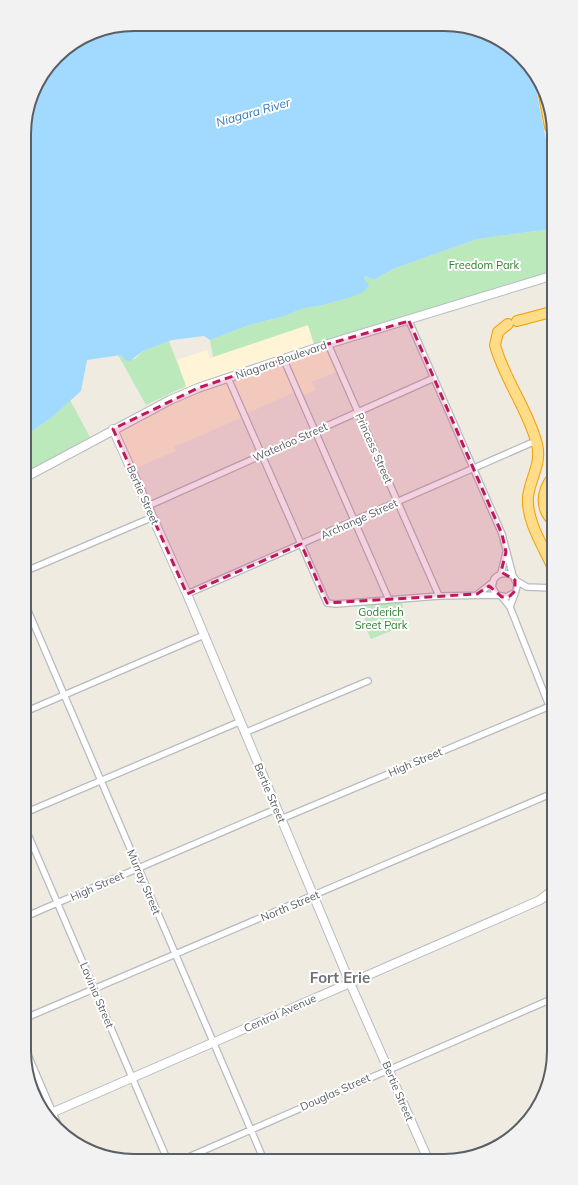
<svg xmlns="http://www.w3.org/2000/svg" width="578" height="1185" viewBox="0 0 578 1185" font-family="Mulish,sans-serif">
<rect width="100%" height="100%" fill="#efebe1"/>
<path fill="#fff4d6" d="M308,325l7,23 13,-4 12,26 -28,12 4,8 -16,7 -3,-6 -56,25v2l-67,29 2,4 -45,19 -18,-41 75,-37 -11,-32 30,-10 3,8z"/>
<path fill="#bce9bb" d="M551,229v44l-237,71 -6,-19 -95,32 -3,-17 39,-15 36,-9 16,-7 22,-4 25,-7 17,-22 9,4 19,-11 84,-30z
M169,341l17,45 -40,19 -28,-50h3l5,5 9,-1 8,-8z
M70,400l20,37 -64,37v-39l25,-17z
M402,602l4,23 -35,14 -5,-10 -2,-24z"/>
<path fill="#a1d9ff" d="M134,24l331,2 52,26 33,53 1,124 -74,10 -84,30 -19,11 -9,-4 -1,3 4,4 1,3 -7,7 -14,5 -25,7 -22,4 -16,7 -36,9 -39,15 -6,-4 -32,4 -29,11 -13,10h-4l-5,-6 -34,5 -6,31 -30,27 -25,17 -1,-315 10,-35 26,-33 31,-20z"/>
<path fill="#efebe1" d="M534,79l16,26v55z"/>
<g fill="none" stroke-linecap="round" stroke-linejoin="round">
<defs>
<path id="street" d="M409,321l93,213 11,42
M328,344l111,252
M283,358l106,242
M228,378l99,225 9,1 103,-8 58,-1
M148,506l286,-128
M26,571l127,-54
M501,573l5,-20
M515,580l12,7 25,1
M187,594l344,-151
M478,594l14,-11
M502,597l8,10 42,106
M26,606l237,552
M510,607c2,-6 6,-15 7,-21 0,-14 -16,-16 -23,-7l-2,8 5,8 9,2 8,-4
M27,711l177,-76
M244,733l124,-52
M27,812l212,-90
M281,819l269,-113
M27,832l140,327
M27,916l249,-107
M550,999l4,9
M28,1017l525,-224
M28,1055l34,79
M184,1159l370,-161"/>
<path id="secondary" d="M113,429l74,165 163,389 77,174
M26,477l144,-77 28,-12 130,-44 223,-68
M49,1114l464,-202 27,-12 13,-10"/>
<path id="highway" d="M544,95l6,32
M517,321l34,-9
M508,324l-10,8 -3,13c9,34 33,64 42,99 5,20 -7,34 -9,53 -2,23 15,49 24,69
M552,478c-10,13 -12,30 0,42"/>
</defs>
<use href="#street" stroke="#b7bac0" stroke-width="8"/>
<use href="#secondary" stroke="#b7bcc2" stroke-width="10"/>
<use href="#highway" stroke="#f09e00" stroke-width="12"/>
<use href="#street" stroke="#fff" stroke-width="5.5"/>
<use href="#secondary" stroke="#fff" stroke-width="8"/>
<use href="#highway" stroke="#fd8" stroke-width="10"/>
</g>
<path fill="#c2185b" fill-opacity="0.2" stroke="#c2185b" stroke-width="3" stroke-dasharray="8 5" stroke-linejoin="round" d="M409,321l93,213 4,18 -5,20 14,8v11l-5,5 -8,1 -13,-11 -12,8 -150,9 -26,-59 -114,50 -74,-165 85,-41 130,-44z"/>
<g text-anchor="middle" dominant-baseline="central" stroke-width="4" stroke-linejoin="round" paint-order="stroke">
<g font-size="11" fill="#2b822c" stroke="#fff">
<text x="484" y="265">Freedom Park</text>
<text x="381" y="612">Goderich<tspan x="381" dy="13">Sreet Park</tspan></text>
</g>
<g font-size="11" fill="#5a5f64" stroke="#fff">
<text transform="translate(281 360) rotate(-19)">Niagara Boulevard</text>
<text transform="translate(290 442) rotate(-24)">Waterloo Street</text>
<text transform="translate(374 448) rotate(66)">Princess Street</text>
<text transform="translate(143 495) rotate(66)">Bertie Street</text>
<text transform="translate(359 519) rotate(-24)">Archange Street</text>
<text transform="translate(415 762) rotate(-23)">High Street</text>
<text transform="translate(270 793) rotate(67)">Bertie Street</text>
<text transform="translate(144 882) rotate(67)">Murray Street</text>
<text transform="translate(97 886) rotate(-24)">High Street</text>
<text transform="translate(290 906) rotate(-23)">North Street</text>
<text transform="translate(97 995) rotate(67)">Lavinia Street</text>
<text transform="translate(280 1013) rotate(-24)">Central Avenue</text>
<text transform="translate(398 1091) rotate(67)">Bertie Street</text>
<text transform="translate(335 1092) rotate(-24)">Douglas Street</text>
</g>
<g font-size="12" font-style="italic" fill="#337abc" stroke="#fff">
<text transform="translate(253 112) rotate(-16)">Niagara River</text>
</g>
<g font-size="15" font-weight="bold" fill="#6b7176" stroke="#fff">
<text x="340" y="977">Fort Erie</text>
</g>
</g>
<path d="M0 0H578V1185H0ZM134 31H444A103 103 0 0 1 547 134V1051A103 103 0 0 1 444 1154H134A103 103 0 0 1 31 1051V134A103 103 0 0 1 134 31Z" fill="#f2f2f3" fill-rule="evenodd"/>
<path fill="none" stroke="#5a5f64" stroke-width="2" d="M134 31H444A103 103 0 0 1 547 134V1051A103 103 0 0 1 444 1154H134A103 103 0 0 1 31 1051V134A103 103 0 0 1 134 31Z"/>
</svg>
